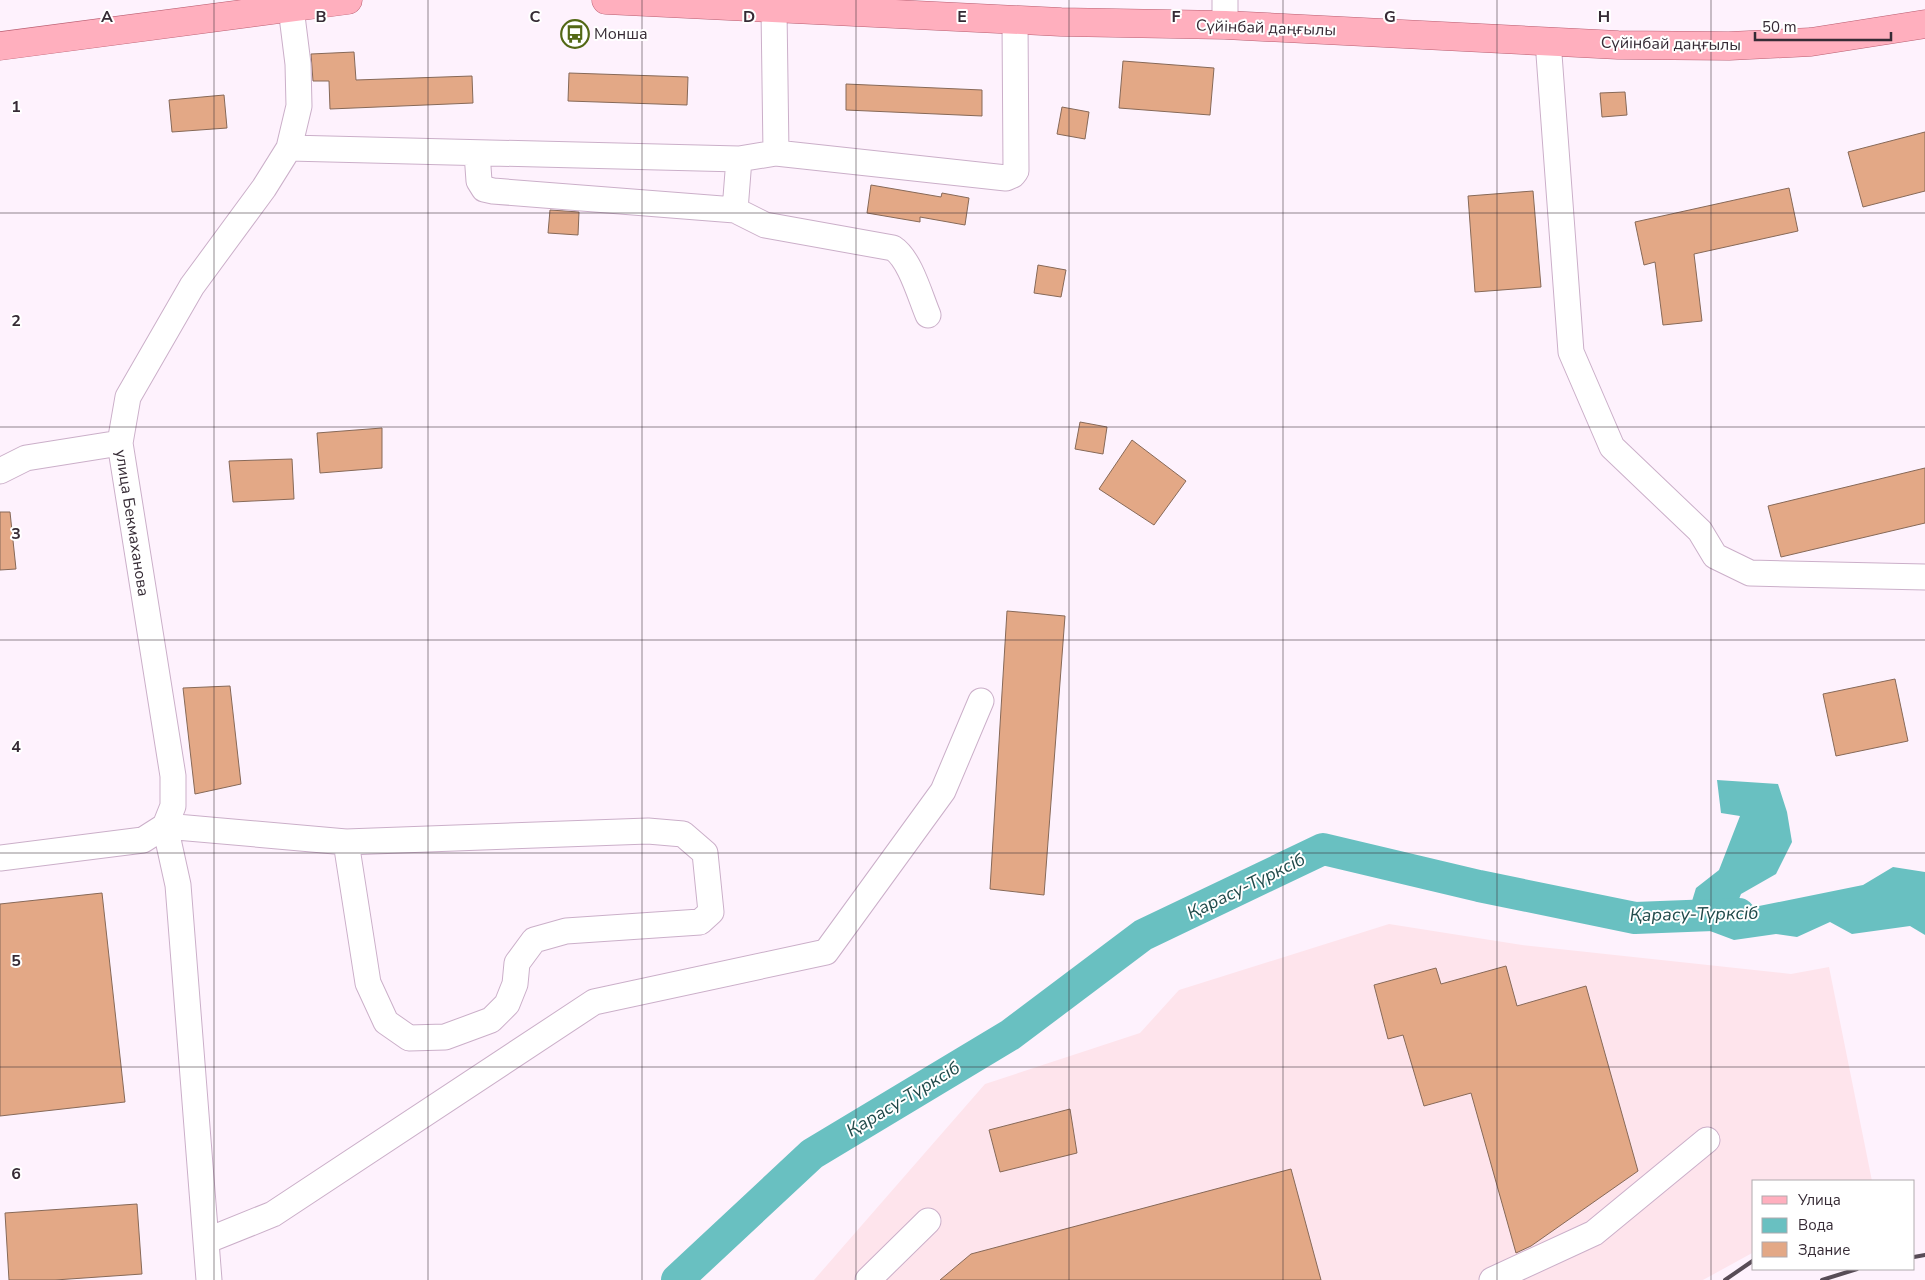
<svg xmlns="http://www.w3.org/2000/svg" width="1925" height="1280" viewBox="0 0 1925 1280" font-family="'Nunito Sans',sans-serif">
<rect width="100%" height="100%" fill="#fef2fd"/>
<path fill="#fee4ec" d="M1389,924l133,21 269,29 38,-7 43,214h-118v71l-51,28h-889l171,-196 155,-51 39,-43z"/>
<path fill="#69c0c1" d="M1717,780l61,4 9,28 5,30 -16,32 -35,20 -4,10 12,4 114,-23 30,-18 32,5v63l-15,-9 -58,8 -22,-12 -33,15 -21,-3 -42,6 -24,-9 -21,-20 7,-23 23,-18 21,-54 -19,-3z"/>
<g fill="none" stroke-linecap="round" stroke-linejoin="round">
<path stroke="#69c0c1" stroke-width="32" d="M677,1280l135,-126 198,-119 133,-100 180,-86 156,37 156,32 104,-4"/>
</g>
<path fill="#e3a886" stroke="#876958" d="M354,52l2,28 116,-4 1,27 -143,6 -1,-28h-16l-2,-27z
M1123,61l91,7 -4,47 -91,-7z
M569,73l119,4 -1,28 -119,-4z
M846,84l136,6v26l-136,-6z
M1625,92l2,23 -25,2 -2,-24z
M224,95l3,33 -55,4 -3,-32z
M1062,107l27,5 -4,27 -28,-5z
M1925,132v59l-62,16 -15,-55z
M871,185l70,12 1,-4 27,5 -4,27 -45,-8v5l-53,-9z
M1789,188l9,43 -104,23 8,67 -39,4 -8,-63 -11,3 -9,-43z
M1533,191l8,96 -66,5 -7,-96z
M550,210l29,2 -1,23 -30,-2z
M1038,265l28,5 -5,27 -27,-4z
M1080,422l27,5 -4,27 -28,-5z
M382,428v40l-62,5 -3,-40z
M1132,440l54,41 -32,44 -55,-36z
M292,459l2,40 -61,3 -4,-41z
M1925,468v55l-144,34 -13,-51z
M0,512h10l6,57 -16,1z
M1007,611l58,5 -21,279 -54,-6z
M1895,679l13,62 -72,15 -13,-62z
M230,686l11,98 -46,10 -12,-106z
M102,893l23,209 -125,14v-212z
M1506,966l11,40 69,-20 52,185 -107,75 -15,7 -45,-160 -47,13 -21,-71 -15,4 -14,-54 62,-17 5,16z
M1070,1109l7,44 -77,19 -11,-42z
M1291,1169l30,111h-381l31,-26z
M137,1204l5,70 -87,6h-46l-4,-67z"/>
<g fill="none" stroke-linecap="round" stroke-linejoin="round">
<defs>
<path id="minor" d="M1225,25v-25
M1548,41l23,311 41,95 88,84 15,25 35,17 175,4
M289,148l450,11 37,-6 -2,-143
M477,153l2,28 5,8 9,2 242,19
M776,153l230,25 7,-3 3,-4 -1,-151
M739,159l-4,51 30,15 128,23c17,11 27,48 35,67
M0,471l26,-13 94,-15
M0,858l143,-18 22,-14 8,-20v-30l-53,-333 8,-46 64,-111 72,-98 25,-40 10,-42 -1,-42 -7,-56
M206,1241l67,-27 321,-212 232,-50 117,-161 38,-90
M209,1280l-31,-395 -13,-59 181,16 302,-11 35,3 22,19 6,59 -11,10 -134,9 -32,9 -17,23 -2,21 -8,20 -16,16 -46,17 -36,1 -23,-16 -18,-39 -22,-141
M868,1280l60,-59
M1492,1280l102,-47 113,-93"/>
<path id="major" d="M606,0l455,22 164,3 393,20 111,1 82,-4 114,-18
M0,46l348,-46"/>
</defs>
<use href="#minor" stroke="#cbafc9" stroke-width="27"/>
<use href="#major" stroke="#b95e71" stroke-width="29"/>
<use href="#minor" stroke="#fff" stroke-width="25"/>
<use href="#major" stroke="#ffafbe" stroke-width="28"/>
<path stroke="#584c57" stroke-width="4" d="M1914,1257l11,-2
M1725,1280l29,-20
M1822,1280l35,-11"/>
</g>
<path fill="none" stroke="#362b35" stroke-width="1" stroke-opacity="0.55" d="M214,0v1280M428,0v1280M642,0v1280M856,0v1280M1069,0v1280M1283,0v1280M1497,0v1280M1711,0v1280M0,213h1925M0,427h1925M0,640h1925M0,853h1925M0,1067h1925"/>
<defs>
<symbol id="bus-ring" viewBox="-11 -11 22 22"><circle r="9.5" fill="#fff" stroke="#536815" stroke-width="1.5"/><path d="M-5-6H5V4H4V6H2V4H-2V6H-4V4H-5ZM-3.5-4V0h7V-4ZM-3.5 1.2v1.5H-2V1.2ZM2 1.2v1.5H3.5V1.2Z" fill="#536815"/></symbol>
</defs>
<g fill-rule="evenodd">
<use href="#bus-ring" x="559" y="18" width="32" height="32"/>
</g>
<g text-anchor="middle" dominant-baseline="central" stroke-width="4" stroke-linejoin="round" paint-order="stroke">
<g font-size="16" fill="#362b35" stroke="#fff">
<text transform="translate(1266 28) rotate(2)">Сүйінбай даңғылы</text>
<text transform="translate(1671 44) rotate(1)">Сүйінбай даңғылы</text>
<text transform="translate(132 523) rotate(81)">улица Бекмаханова</text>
</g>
<g font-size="16" fill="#362b35" stroke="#fff" text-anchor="start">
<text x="594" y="34">Монша</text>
</g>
<g font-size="18" font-style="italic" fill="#214a4a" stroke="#fff">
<text transform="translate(1246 886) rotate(-26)">Қарасу-Түрксіб</text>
<text transform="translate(1694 914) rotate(-1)">Қарасу-Түрксіб</text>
<text transform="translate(903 1099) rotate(-31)">Қарасу-Түрксіб</text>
</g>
</g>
<g font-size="16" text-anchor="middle" font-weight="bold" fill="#362b35" stroke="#fff" stroke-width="4" stroke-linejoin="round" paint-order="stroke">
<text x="107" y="22">A</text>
<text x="321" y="22">B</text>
<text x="535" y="22">C</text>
<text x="749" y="22">D</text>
<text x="962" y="22">E</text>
<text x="1176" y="22">F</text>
<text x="1390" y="22">G</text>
<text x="1604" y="22">H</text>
<text x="16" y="112">1</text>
<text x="16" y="326">2</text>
<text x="16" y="539">3</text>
<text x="16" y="752">4</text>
<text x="16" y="966">5</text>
<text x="16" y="1179">6</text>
</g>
<rect x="1752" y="1180" width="162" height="90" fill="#ffffff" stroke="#afaaae"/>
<rect x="1762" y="1196" width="25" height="8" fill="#ffafbe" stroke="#afaaae"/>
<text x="1798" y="1205" font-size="15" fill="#362b35">Улица</text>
<rect x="1762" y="1218" width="25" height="15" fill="#69c0c1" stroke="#afaaae"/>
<text x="1798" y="1230" font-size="15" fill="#362b35">Вода</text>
<rect x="1762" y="1242" width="25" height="15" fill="#e3a886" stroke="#afaaae"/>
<text x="1798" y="1255" font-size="15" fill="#362b35">Здание</text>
<path d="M1755 32v8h136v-8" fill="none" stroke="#362b35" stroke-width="2.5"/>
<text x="1762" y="32" font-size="15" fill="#362b35" stroke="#ffffff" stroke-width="4" paint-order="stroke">50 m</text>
</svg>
